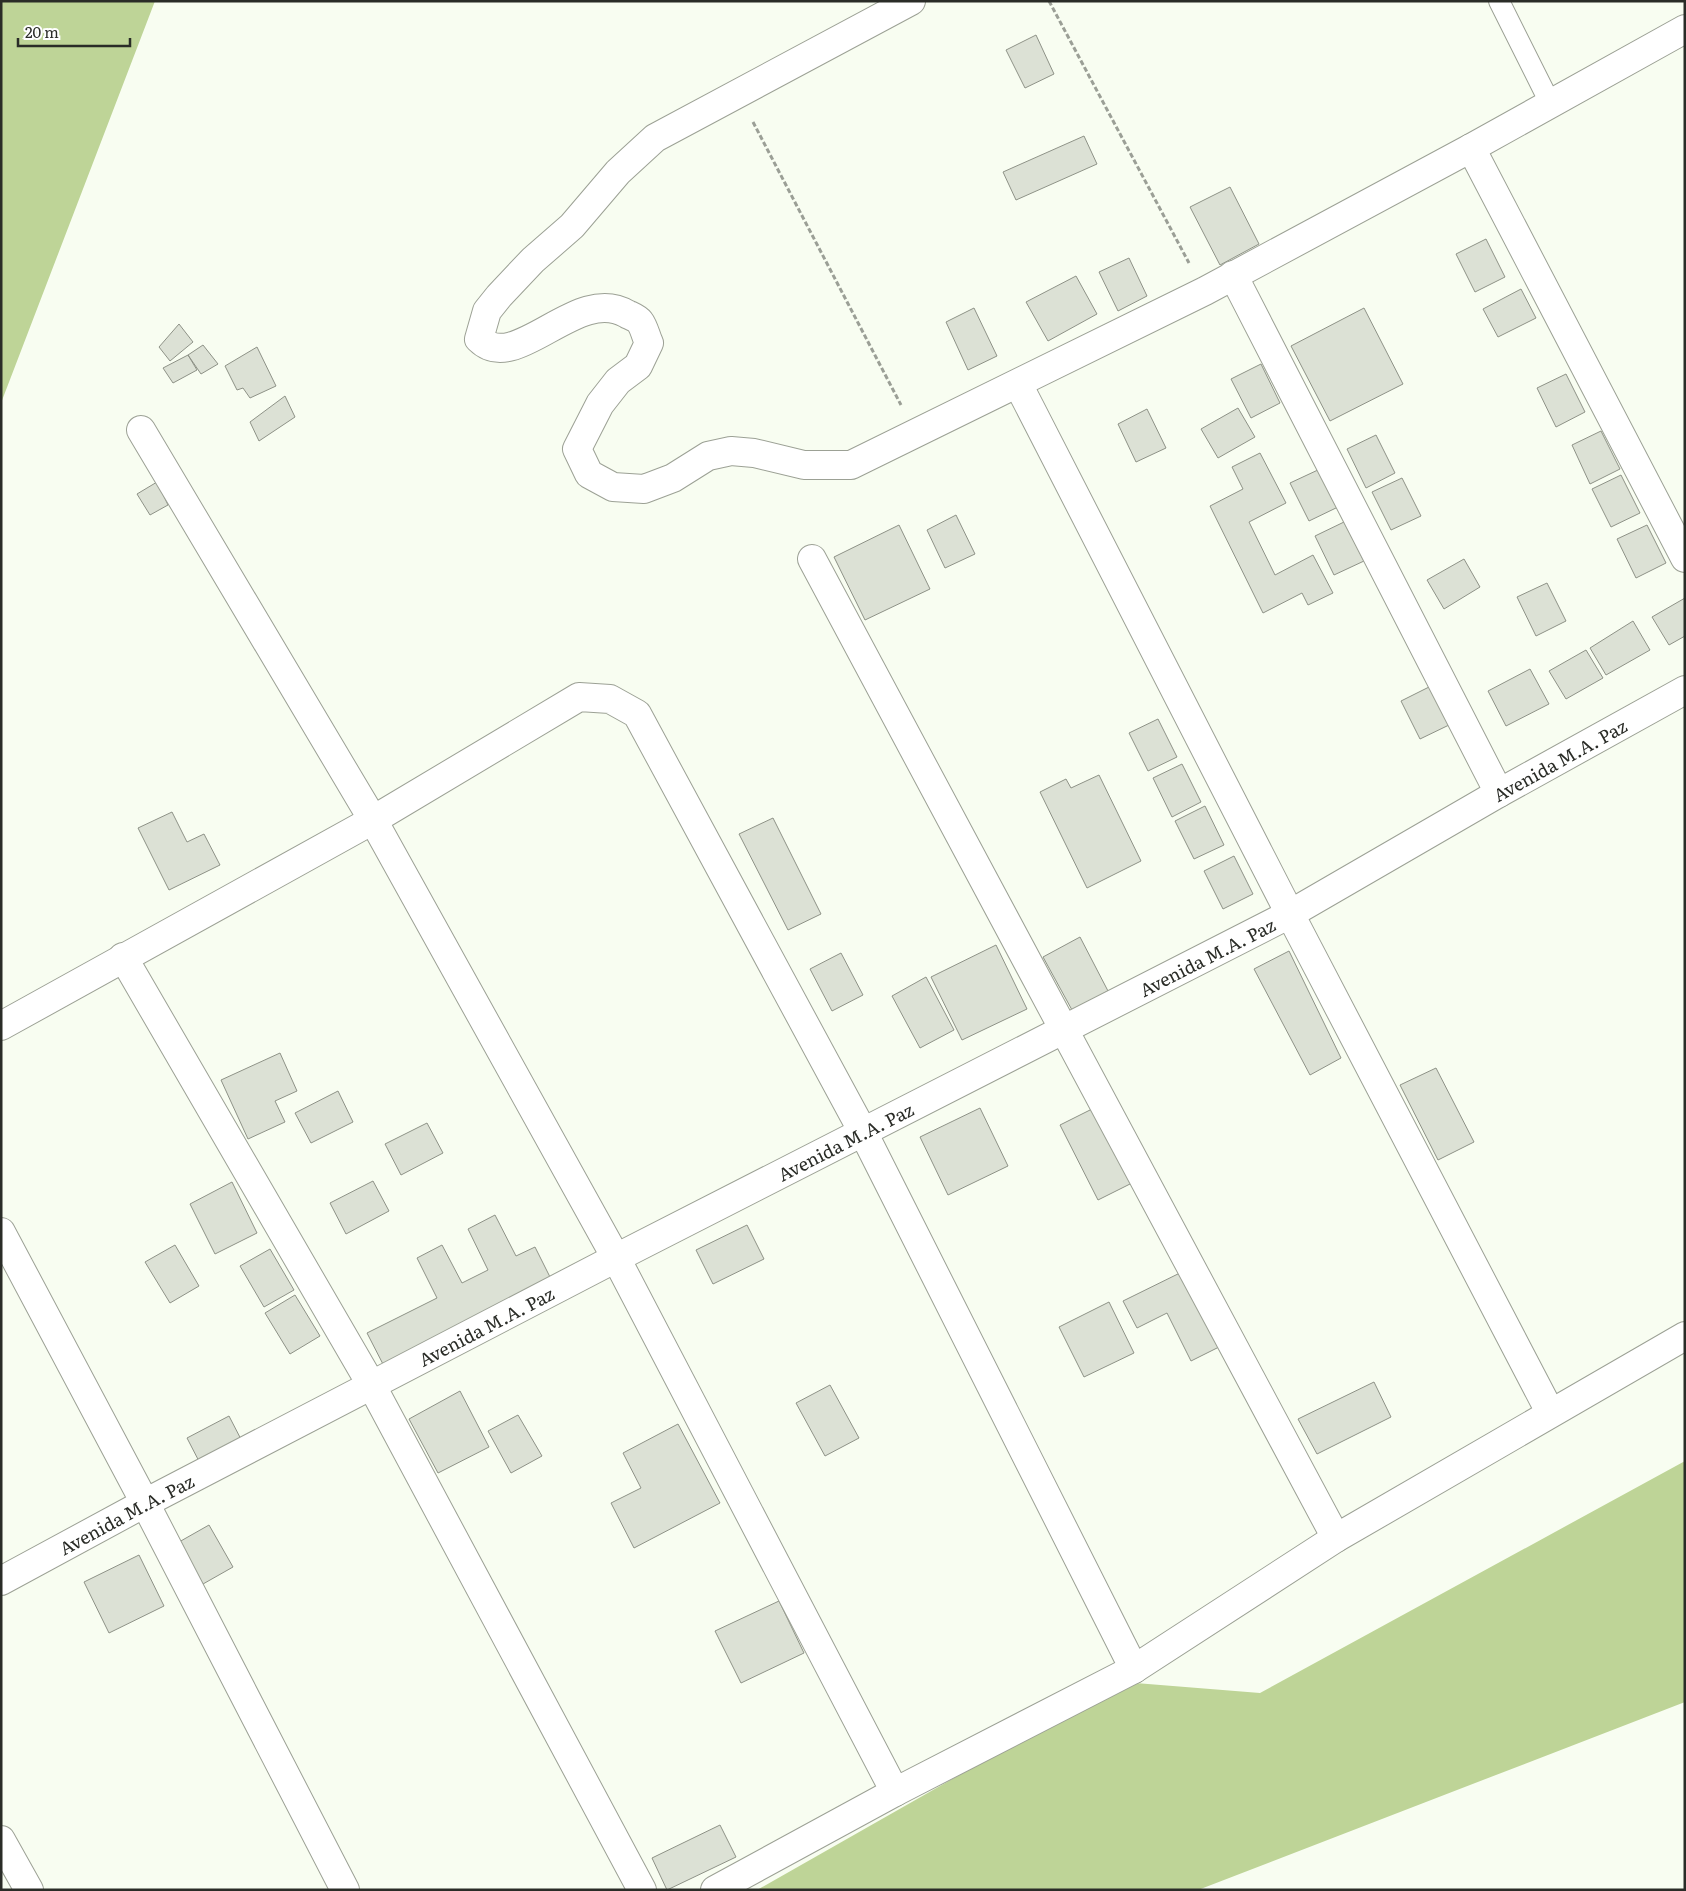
<svg xmlns="http://www.w3.org/2000/svg" width="1686" height="1891" viewBox="0 0 1686 1891" font-family="Literata,serif">
<rect width="100%" height="100%" fill="#f8fdf1"/>
<path fill="#bed497" d="M1,1h154l-154,402z
M1685,1461v241l-487,188h-441l366,-208 137,11z"/>
<path fill="#dce1d5" stroke="#8e9287" d="M1036,35l18,39 -29,14 -19,-38z
M1084,136l13,28 -81,36 -13,-28z
M1230,187l29,57 -39,21 -30,-58z
M1486,239l19,38 -30,15 -19,-38z
M1129,258l18,38 -29,15 -19,-39z
M1076,276l21,38 -49,27 -22,-39z
M1521,289l15,29 -38,19 -15,-28z
M974,308l23,48 -29,14 -22,-48z
M1364,308l39,76 -73,37 -39,-75z
M179,324l14,18 -23,19 -11,-14z
M203,345l15,19 -17,10 -13,-19z
M257,347l19,39 -26,12 -7,-10 -6,2 -12,-24z
M188,355l9,15 -24,13 -10,-15z
M1261,364l19,39 -29,15 -20,-39z
M1566,374l19,38 -29,15 -19,-39z
M285,396l10,21 -36,24 -9,-19z
M1238,408l17,29 -37,21 -17,-29z
M1147,409l19,39 -30,14 -18,-38z
M1601,431l19,38 -30,15 -18,-39z
M1376,435l19,38 -29,15 -19,-39z
M1260,453l26,50 -37,19 26,53 38,-20 20,38 -25,12 -6,-12 -39,20 -53,-107 33,-17 -11,-22z
M1320,469l18,38 -29,14 -19,-38z
M1621,475l19,38 -29,14 -19,-38z
M1402,478l19,38 -30,14 -19,-38z
M157,482l11,23 -18,10 -13,-21z
M956,515l19,39 -30,14 -18,-38z
M1344,522l20,39 -30,14 -19,-39z
M899,525l31,64 -65,31 -31,-63z
M1647,525l19,38 -30,15 -19,-39z
M1464,559l16,28 -36,22 -17,-29z
M1547,583l19,38 -30,15 -19,-39z
M1685,598v38l-16,9 -17,-28z
M1633,621l17,29 -44,25 -16,-27z
M1586,650l17,28 -37,21 -17,-28z
M1530,669l19,35 -43,22 -18,-35z
M1431,686l18,39 -29,14 -19,-38z
M1158,719l19,38 -29,14 -19,-38z
M1182,764l19,38 -29,15 -19,-39z
M1099,775l42,86 -54,27 -47,-96 26,-13 5,9z
M1205,806l19,39 -30,14 -19,-38z
M172,812l15,30 17,-8 16,31 -51,25 -31,-62z
M773,818l48,96 -33,16 -49,-96z
M1234,856l19,38 -30,15 -19,-38z
M1080,937l28,54 -36,19 -29,-53z
M996,945l31,64 -65,31 -31,-63z
M1289,951l52,107 -31,17 -56,-106z
M841,953l22,42 -31,16 -22,-42z
M926,977l28,53 -34,18 -28,-52z
M280,1053l17,38 -22,10 10,21 -37,17 -27,-59z
M1436,1068l38,74 -36,18 -38,-75z
M338,1091l15,31 -42,21 -16,-30z
M1096,1107l38,75 -36,18 -38,-75z
M980,1108l28,58 -60,29 -28,-58z
M427,1123l16,30 -42,22 -16,-31z
M373,1181l16,30 -43,23 -16,-31z
M232,1182l25,51 -42,21 -25,-50z
M495,1215l21,41 19,-9 19,38 -168,85 -19,-37 70,-35 -20,-40 25,-13 20,38 26,-13 -20,-41z
M747,1225l17,34 -51,25 -17,-34z
M175,1245l24,41 -29,17 -25,-41z
M270,1249l24,41 -30,17 -24,-41z
M1188,1269l37,75 -34,17 -24,-48 -30,15 -14,-27z
M295,1295l25,41 -30,18 -25,-41z
M1109,1302l25,51 -50,24 -25,-50z
M1374,1382l17,35 -74,37 -19,-35z
M830,1385l29,53 -34,18 -29,-53z
M460,1391l29,56 -51,26 -29,-54z
M518,1415l24,41 -31,17 -23,-42z
M229,1416l16,31 -42,22 -16,-31z
M678,1424l42,79 -86,45 -23,-45 30,-15 -18,-35z
M209,1525l24,42 -30,17 -24,-42z
M139,1555l25,51 -55,27 -25,-51z
M779,1601l25,52 -63,30 -26,-52z
M720,1825l16,32 -69,33 -15,-32z"/>
<g fill="none" stroke-linecap="round" stroke-linejoin="round">
<defs>
<path id="lane" d="M1499,1l51,102"/>
<g id="street">
<path d="M911,1l-256,137 -37,34 -46,54 -39,34 -34,36 -12,15 -8,28c37,37 98,-55 148,-25 4,2 10,4 13,8 4,5 6,15 9,21l-11,23 -20,15 -18,23 -23,45 12,25 24,13 31,2 29,-11 35,-22 23,-5 23,2 50,12h47l354,-174 266,-143 214,-119"/>
<path d="M1471,148l214,410"/>
<path d="M1233,275l266,518"/>
<path d="M1018,384l272,530 260,498"/>
<path d="M141,430l232,390 243,438 279,534"/>
<path d="M812,559l524,979"/>
<path d="M123,957l249,429 270,504"/>
<path d="M1,1026l372,-206 206,-123 31,2 27,15 226,418 271,537"/>
<path d="M1,1232l144,271 200,387"/>
<path id="s1" d="M1,1581l144,-78 471,-245 674,-344 209,-121 186,-103"/>
<path d="M1,1840l28,50"/>
<path d="M715,1890l180,-98 239,-123 202,-131 349,-202"/>
</g>
</defs>
<use href="#lane" stroke="#9ca195" stroke-width="22"/>
<use href="#street" stroke="#9ca195" stroke-width="30"/>
<path stroke="#9b9f96" stroke-width="3" stroke-dasharray="5 2.5" stroke-linecap="butt" d="M1049,1l140,262
M753,122l148,283"/>
<use href="#lane" stroke="#fff" stroke-width="20"/>
<use href="#street" stroke="#fff" stroke-width="28"/>
</g>
<g text-anchor="middle" dominant-baseline="central" stroke-width="4" stroke-linejoin="round" paint-order="stroke">
<g font-size="18" fill="#2a2c27" stroke="#fff">
<text stroke="none"><textPath href="#s1" startOffset="1762">Avenida M.A. Paz</textPath></text>
<text stroke="none"><textPath href="#s1" startOffset="1358">Avenida M.A. Paz</textPath></text>
<text stroke="none"><textPath href="#s1" startOffset="952">Avenida M.A. Paz</textPath></text>
<text stroke="none"><textPath href="#s1" startOffset="548">Avenida M.A. Paz</textPath></text>
<text stroke="none"><textPath href="#s1" startOffset="142">Avenida M.A. Paz</textPath></text>
</g>
</g>
<rect width="1686" height="1891" fill="none" stroke="#2a2c27" stroke-width="5"/>
<path d="M18 38v8h112v-8" fill="none" stroke="#2a2c27" stroke-width="2.5"/>
<text x="25" y="38" font-size="15" fill="#2a2c27" stroke="#ffffff" stroke-width="4" paint-order="stroke">20 m</text>
</svg>
